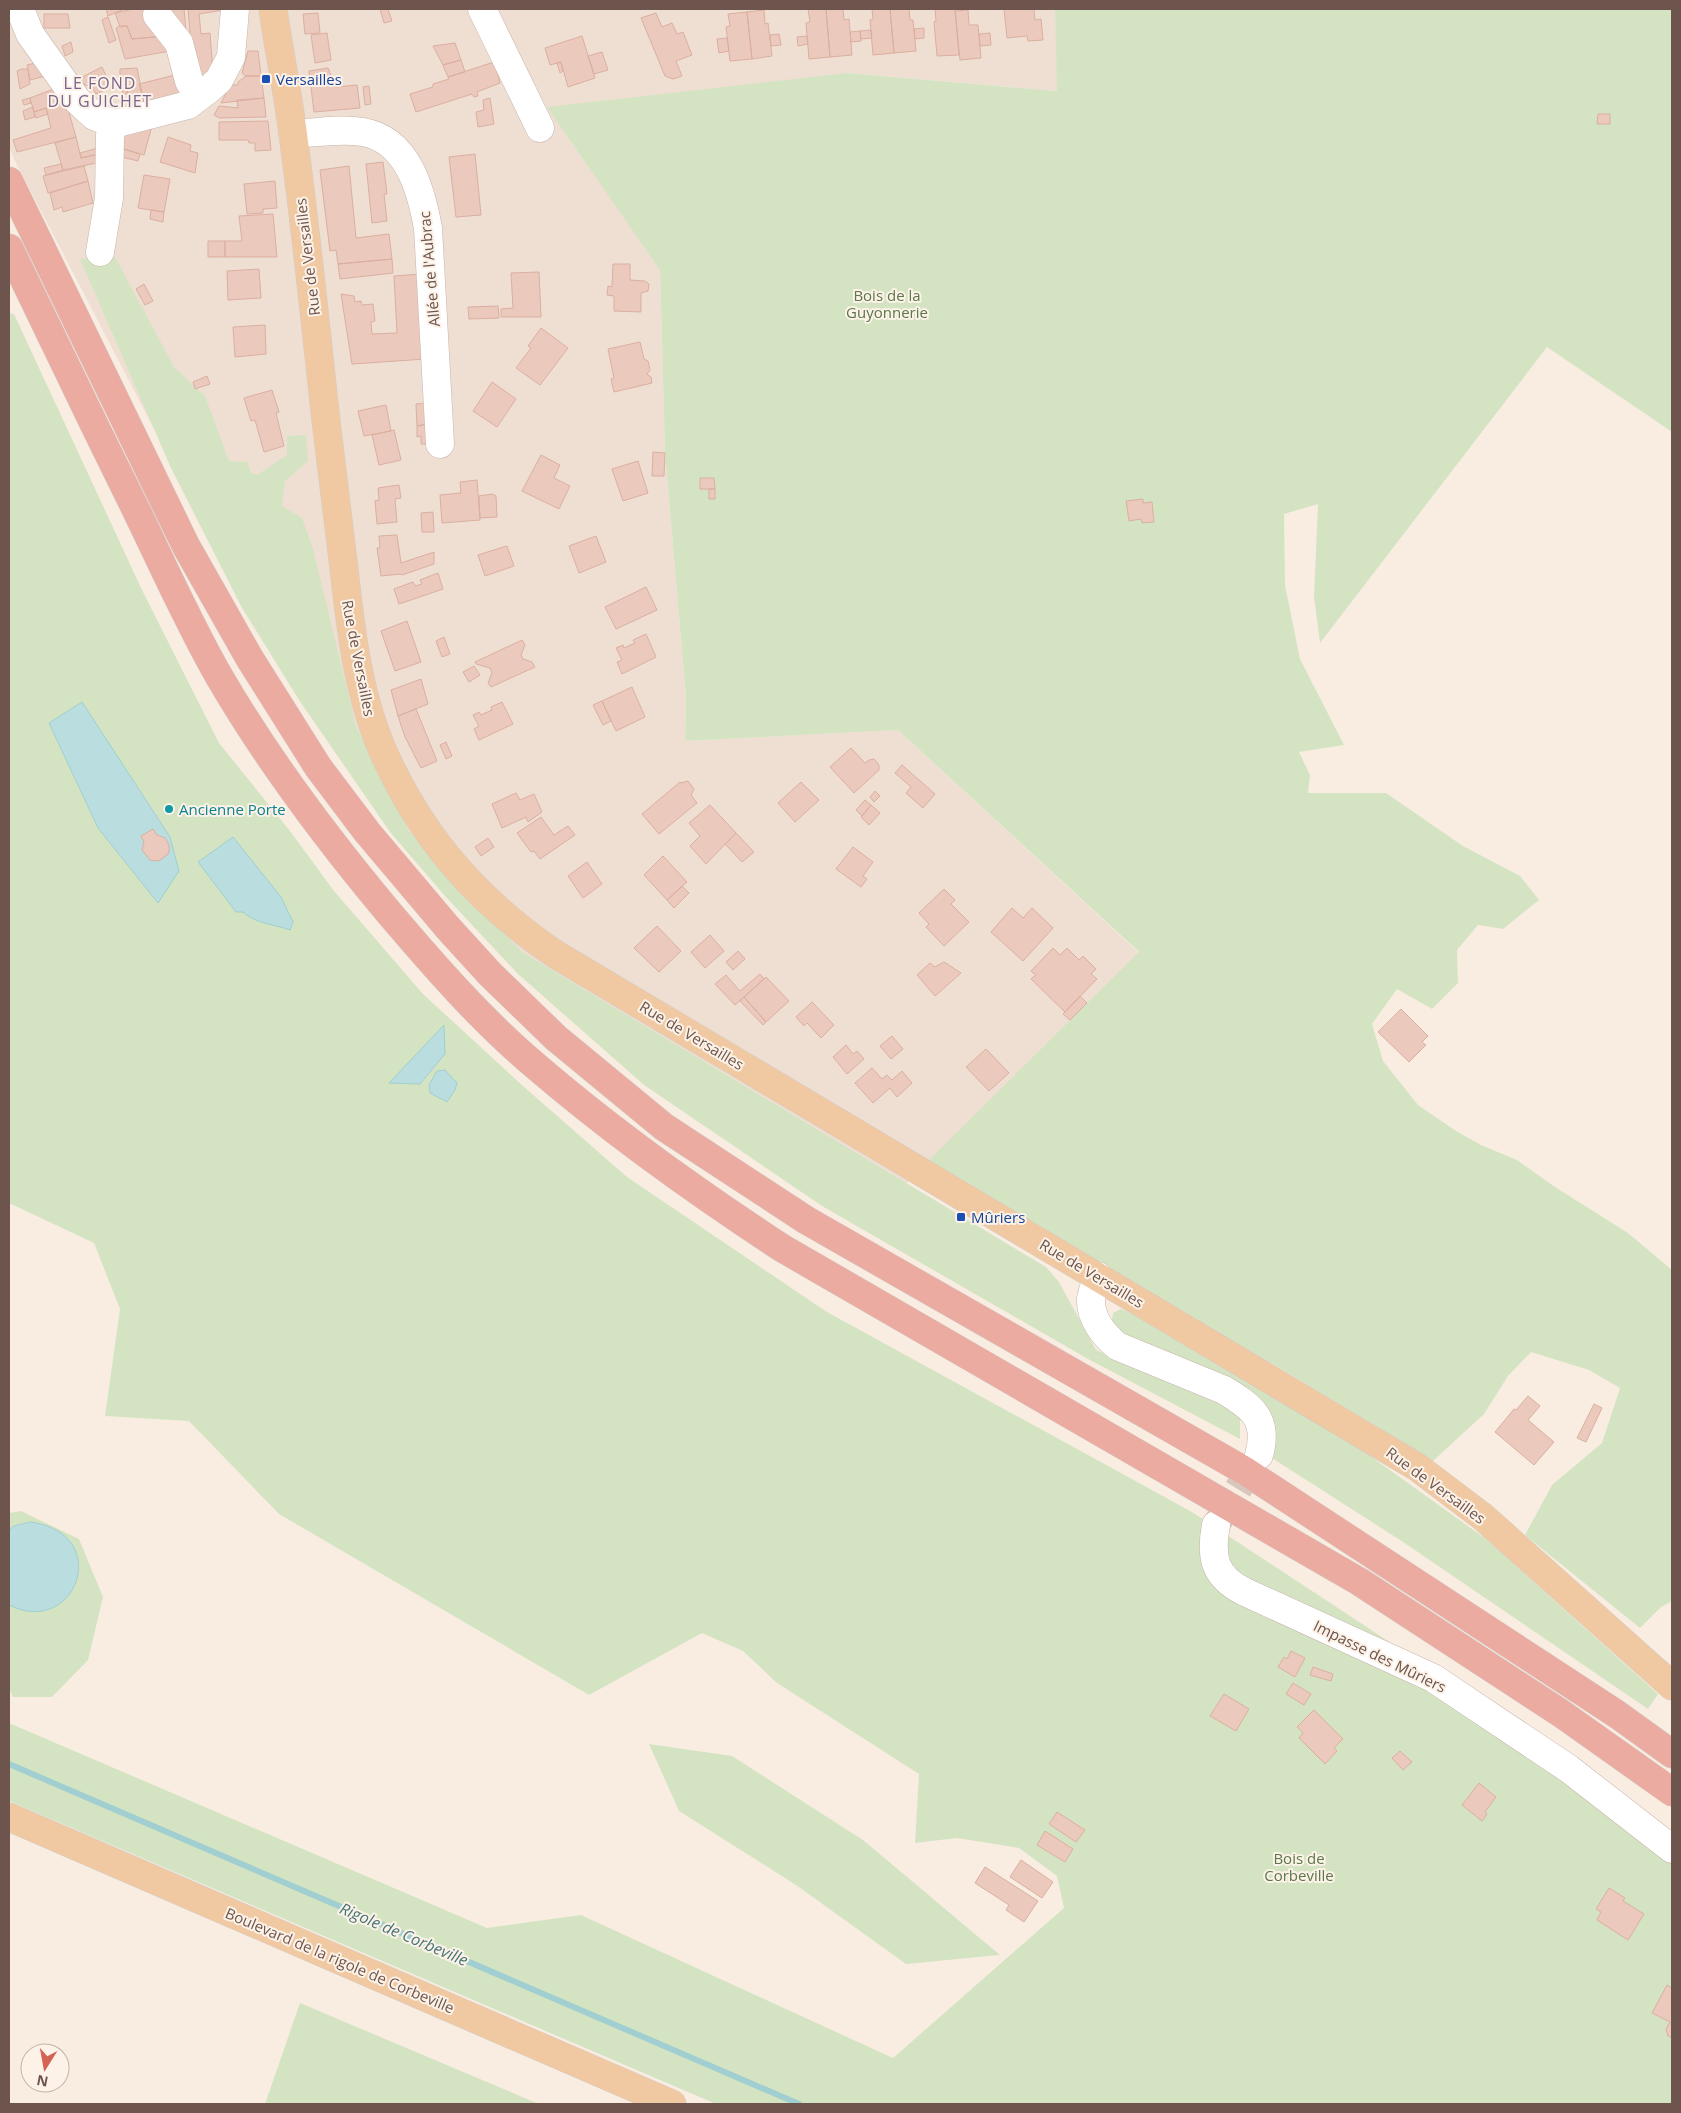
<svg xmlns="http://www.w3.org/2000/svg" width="1681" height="2113" viewBox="0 0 1681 2113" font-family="'Open Sans',sans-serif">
<rect width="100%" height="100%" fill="#f9ede2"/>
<path fill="#efded2" d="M9,9h1046l3,82 -211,-18 -187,197 5,182 21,246 -1,43 213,-11 241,223 -234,232 -394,-228 -76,-76 -240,-373 -181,-349 -5,-12z"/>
<path fill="#d4e4c3" d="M1055,9h617v423l-125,-85 -227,296 -6,-46 4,-93 -34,10 1,71 15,74 44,86 -45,7 11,23 -2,18h78l77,53 57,30 19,24 -36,29 -25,-4 -21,25 1,33 -26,26 -35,-20 -25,35 11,37 35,44 38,26 25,14 36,15 38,27 73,46 44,37v331l-11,6 -21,21 -115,-93 27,-50 50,-42 18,-55 -31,-18 -58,-18 -23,24 -24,38 -52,48 -41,-27 -122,-73 -265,-151 -76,-50 211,-209 -241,-222 -213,11 1,-43 -21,-246 -5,-182 -113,-163 300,-34 210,18z
M115,257l59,110 31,29 24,65 18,1 4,11 6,2 30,-20v-19l19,-1 2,26 -23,20 -3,25 20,12 11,31 43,177 53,105 113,121 524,315 13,15 37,68 144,61v28l-152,-80 -266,-153 -178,-121 -126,-111 -73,-78 -55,-64 -91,-132 -57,-92 -71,-140 -91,-209z
M9,313l5,1 128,276 77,153 71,88 44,60 89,103 100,92 104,91 200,135 365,200 372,245 108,97v250h-956l-707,-303v-78l478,205 94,-13 312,143 171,-150 -7,-32 -38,-28 -62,-10 -42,5 4,-69 -142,-91 -34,-32 -41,-18 -113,62 -310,-181 -90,-93 -84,-5 15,-107 -26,-66 -85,-40z
M1121,1309l15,6 212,125 138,99 172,155 -10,15 -245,-167 -134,-86 3,-31 -150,-87 -11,-13 2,-12z
M21,1511l58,28 24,58 -15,63 -36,37h-39l-4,-9v-175z
M649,1744l83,12 131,84 137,115 -94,9 -110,-79 -117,-74z
M300,2003l239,101h-274z"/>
<path fill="#badedf" stroke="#a1ced0" d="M82,702l88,135 9,34 -21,32 -60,-75 -49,-105z
M233,837l48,60 12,25 -3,8c-16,-6 -34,-6 -47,-18h-7l-38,-50z
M444,1025l1,29 -25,30 -31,-1z
M445,1070l12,13 -2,7 -8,12 -17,-9 -1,-8 8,-14z
M30,1522c85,11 46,117 -21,83v-75l5,-4z"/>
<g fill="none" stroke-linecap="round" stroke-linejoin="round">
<path stroke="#a1ced0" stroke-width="6" d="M9,1764l790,340"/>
</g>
<path fill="#ebcabd" stroke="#dbafa0" d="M106,9h16v1l-14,6z
M133,9h10l8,22 9,-4 4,9 -32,3 -5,-13 -7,1 -5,-14z
M168,9h16l2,20 -13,1z
M188,9h42l-31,5 2,20 9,-1 3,40 -2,4 -17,2z
M380,9h8l4,12 -8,2z
M808,9h18l4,48 -21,2 -3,-36 4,-1z
M826,9h17l1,11 5,-1 3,36 -22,2z
M872,9h18l4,44 -21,2 -3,-35 3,-1z
M890,9h19l1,11h3l3,31 -22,2z
M935,9h20l4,46 -22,1 -3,-34 2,-1z
M1004,9h30l1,11 6,-1 2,21 -15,1 -1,-5 -20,2z
M764,10l1,14 3,-1 4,33 -20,3 -5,-47z
M968,10l1,15h9l3,33 -21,2 -5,-49z
M747,12l5,47 -22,2 -4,-34 4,-1 -2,-12z
M318,13l2,20 -15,1 -2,-20z
M656,13l6,14 10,-4 5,11 6,-2 9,23 -16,6 6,15 -9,3 -8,-3 -24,-58z
M44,14h24l2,14h-26z
M108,17l8,23 -7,3 -7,-23z
M120,26h7l5,13 32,-3 6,15 -45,8 -9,-31z
M924,28v10l-9,1 -1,-10z
M871,30l1,8 -11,1 -1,-8z
M860,31l1,10 -10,1 -1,-10z
M327,33l4,27 -16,3 -4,-28z
M990,33l1,12 -11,1 -1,-12z
M779,34l2,11 -10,1 -1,-11z
M582,36l13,42 -27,9 -7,-25 -11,3 -5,-17z
M807,36l1,8 -10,2 -1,-9z
M727,38l2,13 -10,2 -2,-14z
M71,42l2,10 -8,4 -3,-10z
M455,43l6,17 -18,5 -10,-19z
M248,51h10l3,25h-15l-4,-3z
M602,52l6,18 -14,4 -6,-18z
M461,60l4,12 -17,5 -5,-12z
M494,62l6,21 -23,9 1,4 -4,1 -2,-3 -56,18 -6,-18 23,-7v-3l16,-5 -1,-2z
M561,62l2,9 -3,2 -3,-10z
M36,63l13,12 -19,5 -3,-15z
M102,67l9,20 -15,7 -3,-5 -17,-9z
M137,68l8,39 -13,3 -8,-33 -4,-1v-7z
M328,68l8,19 21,-2 3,23 -46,4 -5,-41z
M22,69h6l2,15 -10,5 -3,-18z
M175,75l6,23 -36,9 -6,-23z
M120,76l4,1 3,17h-4z
M246,76h15l3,22 -43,5 9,-18h8v-3z
M369,86l2,18 -6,1 -2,-18z
M59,87l4,16 -29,9 -4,-14z
M30,98l1,5 -7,2 -2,-5z
M264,98l2,19 -47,1 -5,-3 5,-9 19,2 -1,-8z
M490,98l4,26 -16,3 -2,-15 8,-2 -1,-10z
M66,102l10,35 -59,15 -4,-12 38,-12 -5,-20z
M33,107l2,10 -10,3 -2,-9z
M46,108l2,6 -12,4 -2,-6z
M1598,114h12v10h-13z
M268,121l3,29 -16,1v-8h-6l-1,-3h-29v-18z
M152,126l-8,29 -24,-7 -1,-6 8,-10z
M76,137l5,21 18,-4 2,8 -38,8 -8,-27z
M168,137l23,8 -1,6 8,2 -3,20 -35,-11z
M98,148l1,6 -18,4 -1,-5z
M124,149l16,5 -2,7 -16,-4z
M475,154l6,61 -25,2 -7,-60z
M383,162l4,32h-3l3,27 -15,2 -6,-59z
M61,164l2,6 -17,5 -2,-7z
M84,166l4,15 -40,12 -5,-17z
M349,166l7,72 33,-4 3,25 -54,5 -2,-14 -6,1 -10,-81z
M144,175l26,4 -6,33 -26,-4z
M88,181l5,22 -30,9 -1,-5 -8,3 -4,-17z
M275,181l2,27 -14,1v4l-16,1 -3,-30z
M151,210l13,2 -1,10 -13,-3z
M273,214l4,43h-52v-16h17l-3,-25z
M208,241h17v16h-17z
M392,259l1,14 -53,6 -2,-15z
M613,264h17v16l15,1 4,3 -1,7 -7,2v19l-27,-1v-15l-7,-1 1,-9 4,1z
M259,269l2,29 -33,2 -1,-29z
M539,272l2,45h-40v-8l12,-1 -2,-35z
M421,274l5,85 -74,5 -11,-70 13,2 1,6 6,-1 1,4 11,-1 2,17 -4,1 1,12 25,-1 -3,-57z
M144,284l9,17 -8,4 -9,-16z
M498,306l1,12 -30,1 -1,-12z
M265,325l1,29 -31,3 -2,-30z
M541,328l27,20 -28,37 -24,-17 15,-20 -3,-2z
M640,342l4,17 4,2 2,9 -3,4 4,3 1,6 -38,9 -3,-13 3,-1 -6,-29z
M207,376l3,8 -15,5 -2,-7z
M492,382l24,17 -19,28 -24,-16z
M272,390l7,22 -3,1 8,33 -20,6 -9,-32 -4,1 -7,-23z
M426,403l1,21 -10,2 -1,-22z
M386,405l5,26 -27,5 -6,-25z
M427,424l1,20h-7v-8l-4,1v-11z
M394,430l7,30 -22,5 -7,-30z
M653,452l12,1 -1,23h-12z
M541,455l19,10 -6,13 16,8 -11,23 -37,-18z
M638,461l10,32 -25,8 -11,-32z
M700,478h14l1,11h-15z
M477,480l3,40 -38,3 -2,-28 21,-2 -1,-11z
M399,485l2,13 -6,1 2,23 -20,2 -2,-23 4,-1 -1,-12z
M709,489h6v10h-6z
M492,494l4,2 1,21 -17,1 -1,-22z
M1143,499v4l9,-1 2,20 -12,1 -1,-4 -12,2 -3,-20z
M433,512l1,20h-12l-1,-19z
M397,535l4,28 33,-11v12l-32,11 -1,-1 -20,2 -4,-28h3l-1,-12z
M596,536l10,26 -27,11 -10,-27z
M507,546l7,20 -29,10 -7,-21z
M438,573l5,16 -44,15 -5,-15 19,-7 2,4 7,-2 -2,-4z
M646,587l11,23 -41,19 -11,-22z
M407,621l14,41 -26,9 -14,-40z
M646,634l10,23 -34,17 -5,-12 5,-2 -6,-12 7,-3 1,3 11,-5 -2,-3z
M444,637l6,17 -8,3 -6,-16z
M522,640l3,5 -4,10 2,4 9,3 3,5 -44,20 -3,-4 4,-10 -2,-5 -14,-4 -1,-2z
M474,666l6,9 -11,7 -6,-10z
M421,679l7,25 -30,12 -7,-26z
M632,687l13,30 -29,14 -14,-30z
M602,701l9,20 -8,4 -10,-20z
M502,702l11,22 -34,16 -5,-11 5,-3 -6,-11 6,-3 2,3 11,-5 -1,-3z
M416,709l21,52 -16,7 -16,-31 -7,-21z
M446,742l6,14 -6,3 -6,-14z
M851,748l14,15 4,-3 5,-1 5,6v5l-25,23 -24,-26z
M902,765l33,29 -12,14 -17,-15 5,-6 -16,-14z
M688,781l6,8 -3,6 6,8 -38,31 -17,-20 38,-32 1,1z
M801,782l18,18 -24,22 -17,-19z
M875,791l5,5 -6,6 -4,-5z
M516,793l4,7 14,-6 8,18 -14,10 -2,-5 -24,11 -10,-24z
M865,800l6,5 -9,11 -6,-6z
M710,805l26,28 -30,31 -16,-18 10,-10 -11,-13z
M871,805l9,8 -11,12 -8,-8z
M541,817l13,18 14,-9 7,9 -35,24 -6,-8 -3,1 -14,-19z
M153,829l4,6 8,3 4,7v8l-10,8 -9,-1 -8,-10 2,-8 -3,-6z
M736,833l18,19 -12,10 -17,-18z
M488,838l6,9 -13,9 -6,-9z
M853,847l20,15 -10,14 4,3 -6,8 -25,-18z
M663,856l24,26 -20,18 -23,-25z
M587,862l15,22 -19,14 -15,-22z
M682,886l7,7 -15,15 -7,-8z
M944,889l11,11 -4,4 18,18 -25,24 -18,-19 3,-3 -10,-11z
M1012,908l11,10 9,-10 21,20 -30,33 -32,-29z
M657,926l24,25 -22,21 -25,-24z
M710,935l14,16 -19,17 -14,-16z
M1053,948l7,7 7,-7 12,12 4,-4 13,13 -5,5 6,5 -32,33 -34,-33 5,-4 -5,-4z
M738,951l7,8 -12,11 -7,-8z
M944,962l17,11 -26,23 -18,-21 13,-12 5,4z
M760,974l4,5 -29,26 -20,-21 11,-9 14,16z
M766,977l23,24 -23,21 -22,-25z
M1080,996l7,7 -17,17 -7,-6z
M744,997l22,25 -3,3 -23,-24z
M812,1002l22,23 -13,13 -14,-15 -3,3 -8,-9z
M1401,1009l27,27 -6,6 4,3 -17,17 -31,-30z
M892,1036l11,13 -12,10 -11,-13z
M846,1045l7,9 4,-3 7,8 -17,15 -14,-17z
M986,1049l23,24 -20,18 -23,-24z
M872,1068l10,11 5,-4 5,5 10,-9 10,12 -15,14 -7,-9 -17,15 -18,-20z
M1528,1396l12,10 -12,14 26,22 -20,23 -39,-33 19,-23 2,1z
M1594,1404l8,4 -16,34 -9,-4z
M1291,1651l14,7 -10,19 -17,-10 6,-10 3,2z
M1313,1667l20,7 -2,7 -21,-6z
M1293,1683l18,11 -7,11 -18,-11z
M1224,1694l25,15 -13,22 -26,-15z
M1314,1710l29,29 -9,9 3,3 -12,13 -26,-26 4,-5 -6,-6z
M1400,1751l12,11 -9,8 -11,-12z
M1479,1783l17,14 -11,15 2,2 -5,7 -20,-16z
M1057,1812l28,18 -9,12 -27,-18z
M1045,1831l28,18 -8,13 -28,-17z
M1021,1860l32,22 -11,16 -32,-21z
M985,1867l53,34 -14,21 -18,-12 3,-5 -34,-22z
M1609,1888l16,10 -2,3 21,13 -16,26 -31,-20 4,-8 -5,-3z
M1667,1985l5,3v50l-4,-2 -2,-7 4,-7 -18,-9z"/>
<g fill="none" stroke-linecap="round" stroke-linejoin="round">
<path stroke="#d6c7bc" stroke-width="28" stroke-dasharray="28 14" stroke-linecap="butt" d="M1216,1525l43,-70"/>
<defs>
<path id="minor" d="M20,9l10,25 47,66 17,16 20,8 74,-19 21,-16 10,-9 12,-23 4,-48
M482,9l58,119
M157,15l22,28 10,38 9,16
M293,134c22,-1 47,-6 70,-2 45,8 58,58 65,96l12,216
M100,252l9,-54 1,-63 4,-11
M1098,1276c-2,7 -6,15 -7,23 -1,19 13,36 26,47l107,44c28,17 45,29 35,65
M1216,1525c-6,32 -2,52 29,67l188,86 136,91 103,80"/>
<path id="major" d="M273,9c5,37 13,74 18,111 14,100 24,201 35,301 6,49 12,99 18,148 7,64 15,131 42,189 39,84 93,144 169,196l862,513 66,50 189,169
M9,1817l663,287"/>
<path id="highway" d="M9,181l177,365 64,113 68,108 49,65 81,96 42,46 66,64 108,89 142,93 439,251 373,244 54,39
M9,248c43,90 86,179 130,268 26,54 51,110 81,162 49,84 108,162 170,236 46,54 93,108 148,154 77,66 160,125 244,180l578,334 202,132 110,78"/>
</defs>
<use href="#minor" stroke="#c8b4ab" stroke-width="29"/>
<use href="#major" stroke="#d3ccc9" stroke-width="29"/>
<use href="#highway" stroke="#d3ccc9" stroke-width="29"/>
<use href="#minor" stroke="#fff" stroke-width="28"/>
<use href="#major" stroke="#f0c9a2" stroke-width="28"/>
<use href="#highway" stroke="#ecaba0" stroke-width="28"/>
</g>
<g fill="#1a4fb4" stroke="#fcf2e8" stroke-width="2">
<rect x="261" y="74" width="10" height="10" rx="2.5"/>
<rect x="956" y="1212" width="10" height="10" rx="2.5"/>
</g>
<circle fill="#0f9aa8" stroke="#fcf2e8" stroke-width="2" cx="169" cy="809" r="5"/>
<g text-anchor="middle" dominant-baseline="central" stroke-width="4" stroke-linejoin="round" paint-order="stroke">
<g font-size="15" fill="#164399" stroke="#fcf2e8" text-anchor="start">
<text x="276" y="79">Versailles</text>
<text x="971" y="1217">Mûriers</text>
</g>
<g font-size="15" fill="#6d544c" stroke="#fcf2e8">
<text transform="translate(307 257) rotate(-97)">Rue de Versailles</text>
<text transform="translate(429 269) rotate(-95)">Allée de l'Aubrac</text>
<text transform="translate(359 658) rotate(79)">Rue de Versailles</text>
<text transform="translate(692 1035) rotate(31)">Rue de Versailles</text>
<text transform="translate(1092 1273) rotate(31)">Rue de Versailles</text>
<text transform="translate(1436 1485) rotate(36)">Rue de Versailles</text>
<text transform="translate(1380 1656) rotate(26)">Impasse des Mûriers</text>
<text transform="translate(340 1960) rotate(23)">Boulevard de la rigole de Corbeville</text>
</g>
<g font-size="15" fill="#5c7749" stroke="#fcf2e8">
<text x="887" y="295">Bois de la<tspan x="887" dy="17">Guyonnerie</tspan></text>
<text x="1299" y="1858">Bois de<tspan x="1299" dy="17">Corbeville</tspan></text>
</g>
<g font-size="15" fill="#0d838f" stroke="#fcf2e8" text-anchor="start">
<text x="179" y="809">Ancienne Porte</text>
</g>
<g font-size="16" letter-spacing="1" fill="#79648a" stroke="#fcf2e8">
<text x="100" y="83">LE FOND<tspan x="100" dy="18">DU GUICHET</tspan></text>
</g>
<g font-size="16" font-style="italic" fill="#467577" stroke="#fcf2e8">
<text transform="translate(404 1934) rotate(23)">Rigole de Corbeville</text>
</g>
</g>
<rect width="1681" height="2113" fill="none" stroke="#6d544c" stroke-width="20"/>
<g transform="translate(45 2068) rotate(191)"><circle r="24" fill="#fcf2e8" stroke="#c3b3aa"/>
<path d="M0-4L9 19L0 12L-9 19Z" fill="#d46355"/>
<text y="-8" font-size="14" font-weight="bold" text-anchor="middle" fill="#6d544c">N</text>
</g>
</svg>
